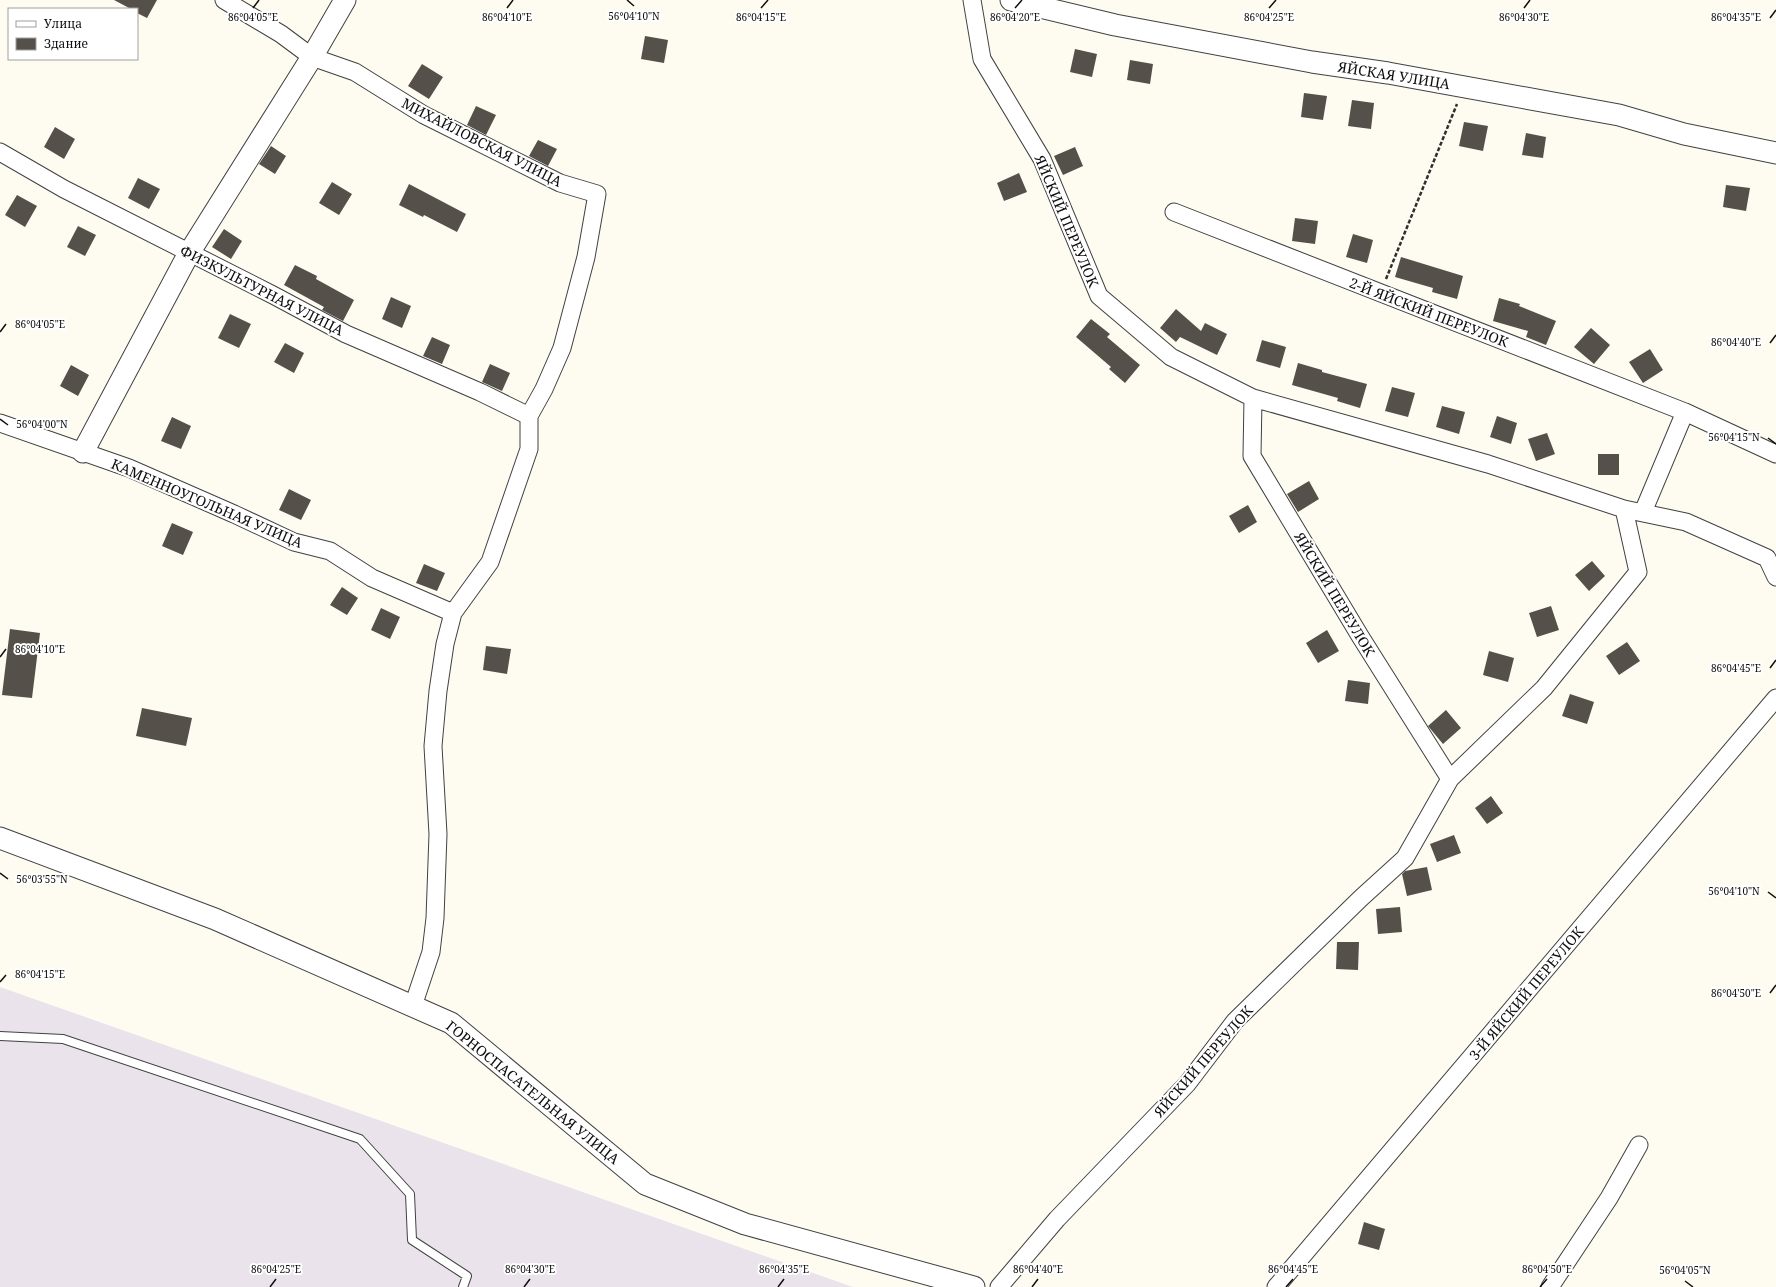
<svg xmlns="http://www.w3.org/2000/svg" width="1776" height="1287" viewBox="0 0 1776 1287" font-family="'Noto Serif',serif">
<rect width="100%" height="100%" fill="#fefcf0"/>
<path fill="#ebe3ec" d="M0,987l853,300h-853z"/>
<path fill="#56504b" d="M114,0h43l-10,18 -10,-5v-4h-6z
M645,36l23,4 -4,23 -23,-4z
M1075,49l22,5 -5,23 -22,-5z
M1130,60l23,4 -3,20 -23,-4z
M422,64l21,13 -14,22 -21,-13z
M1304,93l23,3 -4,24 -22,-3z
M1352,100l22,3 -3,26 -23,-3z
M476,106l20,9 -10,20 -19,-10z
M1464,122l24,4 -5,25 -24,-5z
M55,127l20,12 -11,20 -20,-12z
M1526,133l20,4 -3,21 -21,-3z
M538,140l19,9 -9,17 -19,-10z
M271,146l15,10 -11,18 -16,-10z
M1075,147l8,19 -20,9 -9,-19z
M1019,173l8,19 -23,9 -7,-18z
M138,178l22,11 -11,20 -21,-11z
M332,182l20,12 -13,21 -20,-12z
M409,184l57,30 -9,18 -33,-17 -1,2 -24,-12z
M1726,185l24,3 -4,23 -23,-4z
M17,195l20,11 -12,21 -20,-12z
M1295,218l23,3 -3,23 -23,-3z
M78,226l18,9 -11,21 -18,-9z
M224,229l18,12 -11,18 -19,-12z
M1353,234l20,6 -6,23 -21,-6z
M1401,257l62,19 -6,23 -25,-7 1,-4 -38,-11z
M295,265l22,11 -1,3 38,21 -11,21 -21,-11 2,-3 -40,-22z
M391,297l20,9 -9,22 -20,-9z
M1499,298l21,6 -1,2 37,15 -10,24 -20,-8 2,-6 -35,-10z
M1176,309l25,22 4,-8 22,11 -10,21 -37,-18 -4,5 -16,-14z
M230,314l21,10 -12,24 -21,-10z
M1091,319l19,15 -3,3 33,28 -15,18 -16,-14 2,-2 -35,-30z
M1591,328l19,17 -16,19 -20,-17z
M432,337l18,8 -8,19 -19,-8z
M1262,340l24,7 -6,21 -24,-7z
M285,343l19,10 -10,20 -20,-11z
M1650,349l13,21 -20,13 -14,-21z
M1298,363l24,7v2l45,12 -7,24 -23,-7 1,-3 -46,-13z
M490,364l20,9 -8,18 -20,-9z
M71,365l18,10 -11,21 -18,-10z
M1392,387l23,6 -7,24 -23,-6z
M1442,406l23,6 -6,22 -23,-7z
M1497,416l20,7 -6,21 -21,-7z
M172,417l19,9 -10,23 -20,-8z
M1547,433l8,21 -19,7 -8,-22z
M1598,454h21v21h-21z
M1309,481l10,18 -21,13 -11,-18z
M289,489l22,11 -10,20 -22,-10z
M1248,505l9,17 -18,11 -10,-17z
M172,523l21,9 -10,23 -21,-9z
M1592,561l13,15 -16,15 -14,-16z
M424,564l21,9 -8,18 -21,-8z
M342,587l16,11 -11,17 -17,-10z
M1551,606l8,24 -22,7 -8,-24z
M381,608l19,9 -10,22 -19,-9z
M10,629l30,4 -8,65 -30,-3z
M1327,630l12,21 -21,12 -12,-20z
M1627,642l13,19 -21,14 -13,-19z
M486,646l25,3 -4,25 -24,-4z
M1489,651l25,7 -6,24 -25,-7z
M1348,680l22,3 -2,21 -23,-3z
M1570,694l24,8 -7,22 -25,-8z
M142,708l50,10 -6,28 -50,-10z
M1446,710l15,18 -18,16 -15,-18z
M1491,796l12,17 -16,11 -12,-16z
M1454,835l7,18 -24,9 -7,-18z
M1427,867l5,23 -25,6 -5,-22 3,-3z
M1400,907l2,25 -24,2 -2,-25z
M1337,942h22l-1,28 -22,-1z
M1364,1222l21,7 -6,21 -21,-6z"/>
<g fill="none" stroke-linecap="round" stroke-linejoin="round">
<defs>
<path id="service" d="M0,1036l63,3 297,100 50,55 2,46 55,36 -4,11"/>
<path id="minor" d="M224,0l57,34 31,23 43,15 69,43 136,68 37,11 -11,63 -24,91 -18,41 -15,27v33l-39,113 -37,51 -8,31 -7,47 -5,55 5,88 -3,84 -4,34 -18,54
M972,0l10,59 60,100 57,137 72,61 82,41 235,66 136,45 62,13 81,36 9,19
M0,152l64,37 209,106 73,39 134,58 49,24
M1174,212l511,200 -42,100
M1685,412l91,42
M0,423l129,45 105,46 60,28 36,9 42,27 81,35
M1450,779l94,-91 94,-116 -14,-63
M999,1287l58,-68 130,-135 48,-63 126,-123 44,-40 45,-79 -90,-143 -108,-180 1,-58
M1276,1287l500,-589
M1550,1287l59,-89 30,-53"/>
<path id="tertiary" d="M1011,0l104,25 197,37 76,11 231,42 65,19 92,19
M83,452l106,-199 123,-196 33,-57
M0,838l215,81 236,104 194,161 100,40 229,63"/>
</defs>
<use href="#service" stroke="#414141" stroke-width="10"/>
<use href="#minor" stroke="#414141" stroke-width="19"/>
<use href="#tertiary" stroke="#414141" stroke-width="23"/>
<path stroke="#303030" stroke-width="2.5" stroke-dasharray="4 2" stroke-linecap="butt" d="M1386,279l71,-175"/>
<use href="#service" stroke="#fff" stroke-width="8"/>
<use href="#minor" stroke="#fff" stroke-width="17"/>
<use href="#tertiary" stroke="#fff" stroke-width="21"/>
</g>
<path fill="none" stroke="#0e0e0e" stroke-width="1.5" d="M627,0l7,6M253,8l6,-8M507,8l6,-8M761,8l7,-8M1015,8l7,-8M1269,8l7,-8M1524,8l6,-8M1770,18l6,-8M0,332l6,-8M1770,343l6,-8M0,419l8,6M1768,438l8,6M0,657l6,-8M1770,668l6,-8M0,873l8,6M1768,892l8,6M0,982l6,-7M1770,993l6,-8M1685,1281l8,6M270,1287l6,-8M524,1287l6,-8M778,1287l6,-8M1032,1287l6,-8M1286,1287l7,-8M1540,1287l7,-8"/>
<g text-anchor="middle" dominant-baseline="central" stroke-width="4" stroke-linejoin="round" paint-order="stroke">
<g font-size="14" fill="#0e0e0e" stroke="#fff">
<text transform="translate(1394 75) rotate(9)">ЯЙСКАЯ УЛИЦА</text>
<text transform="translate(482 142) rotate(27)">МИХАЙЛОВСКАЯ УЛИЦА</text>
<text transform="translate(1067 221) rotate(67)">ЯЙСКИЙ ПЕРЕУЛОК</text>
<text transform="translate(262 290) rotate(27)">ФИЗКУЛЬТУРНАЯ УЛИЦА</text>
<text transform="translate(1429 312) rotate(21)">2-Й ЯЙСКИЙ ПЕРЕУЛОК</text>
<text transform="translate(207 503) rotate(23)">КАМЕННОУГОЛЬНАЯ УЛИЦА</text>
<text transform="translate(1335 594) rotate(59)">ЯЙСКИЙ ПЕРЕУЛОК</text>
<text transform="translate(1526 993) rotate(-50)">3-Й ЯЙСКИЙ ПЕРЕУЛОК</text>
<text transform="translate(1203 1061) rotate(-49)">ЯЙСКИЙ ПЕРЕУЛОК</text>
<text transform="translate(533 1092) rotate(39)">ГОРНОСПАСАТЕЛЬНАЯ УЛИЦА</text>
</g>
</g>
<g font-size="10" text-anchor="middle" fill="#0e0e0e" stroke="#fff" stroke-width="4" stroke-linejoin="round" paint-order="stroke">
<text x="634" y="20">56°04'10"N</text>
<text x="1736" y="21">86°04'35"E</text>
<text x="253" y="21">86°04'05"E</text>
<text x="507" y="21">86°04'10"E</text>
<text x="761" y="21">86°04'15"E</text>
<text x="1015" y="21">86°04'20"E</text>
<text x="1269" y="21">86°04'25"E</text>
<text x="1524" y="21">86°04'30"E</text>
<text x="40" y="328">86°04'05"E</text>
<text x="1736" y="346">86°04'40"E</text>
<text x="42" y="428">56°04'00"N</text>
<text x="1734" y="441">56°04'15"N</text>
<text x="40" y="653">86°04'10"E</text>
<text x="1736" y="672">86°04'45"E</text>
<text x="42" y="883">56°03'55"N</text>
<text x="1734" y="895">56°04'10"N</text>
<text x="40" y="978">86°04'15"E</text>
<text x="1736" y="997">86°04'50"E</text>
<text x="276" y="1273">86°04'25"E</text>
<text x="530" y="1273">86°04'30"E</text>
<text x="784" y="1273">86°04'35"E</text>
<text x="1038" y="1273">86°04'40"E</text>
<text x="1293" y="1273">86°04'45"E</text>
<text x="1547" y="1273">86°04'50"E</text>
<text x="1685" y="1274">56°04'05"N</text>
</g>
<rect x="8" y="8" width="130" height="52" fill="#ffffff" stroke="#9f9f9f"/>
<rect x="16" y="21" width="20" height="6" fill="#ffffff" stroke="#9f9f9f"/>
<text x="44" y="28" font-size="12" fill="#0e0e0e">Улица</text>
<rect x="16" y="38" width="20" height="12" fill="#56504b" stroke="#9f9f9f"/>
<text x="44" y="48" font-size="12" fill="#0e0e0e">Здание</text>
</svg>
